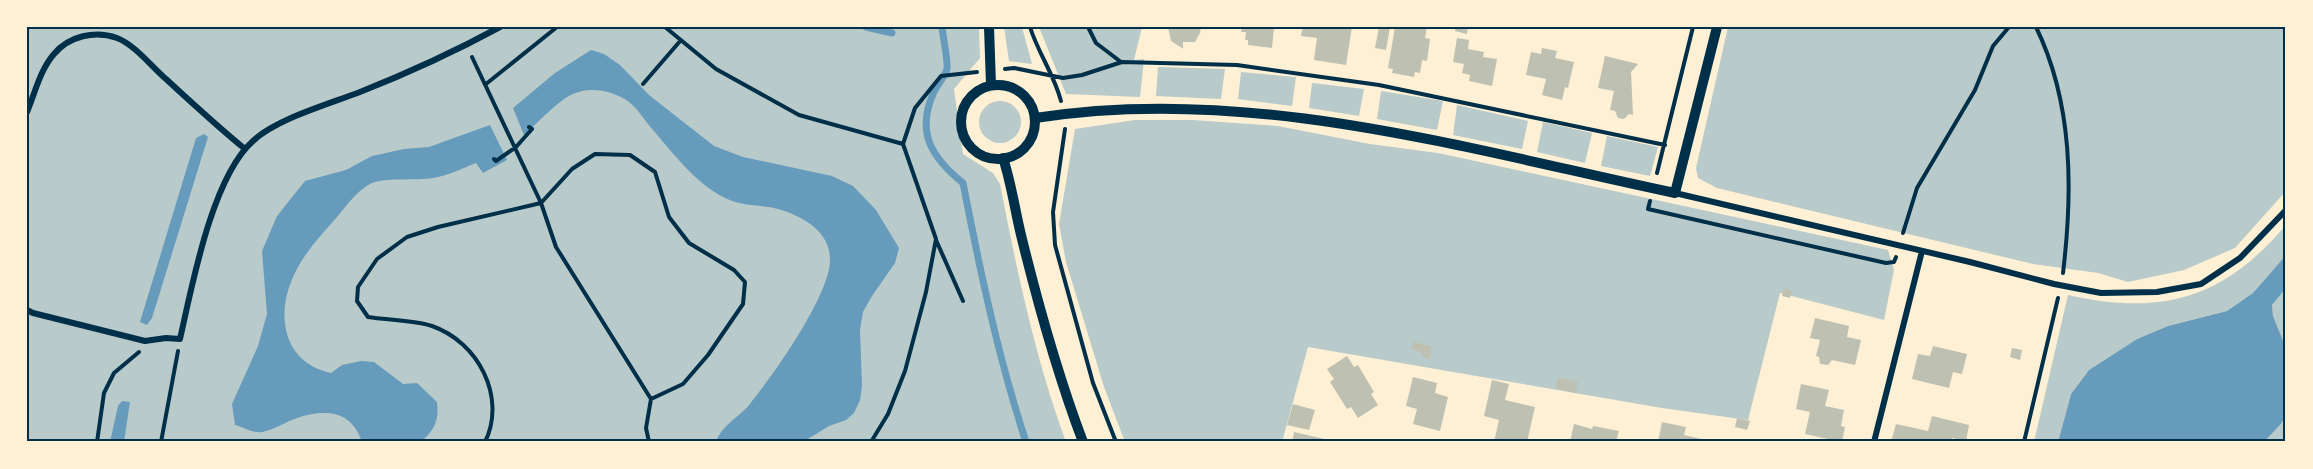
<svg xmlns="http://www.w3.org/2000/svg" width="2313" height="469" viewBox="0 0 2313 469" font-family="Jost,sans-serif">
<rect width="100%" height="100%" fill="#fdf0d5"/>
<path fill="#b9caca" d="M27,27h952l1,31 -26,31 9,65 30,19 7,11c17,87 35,174 66,258h-1039z
M1004,27h18l10,37 -23,-3z
M1039,27h103l-8,33 10,-1 -4,38 -74,-3z
M1728,27h558v164l-51,57 -51,22 -56,12 -30,-9 -65,-9 -316,-76 -19,-10 -2,-10z
M1158,67l67,2 -4,30 -65,-3z
M1241,72l55,5 -4,29 -54,-7z
M1312,83l52,6 -5,27 -50,-8z
M1381,91l62,10 -6,29 -60,-11z
M979 122a21 21 0 1 1 42 0a21 21 0 1 1-42 0Z
M1457,105l71,16 -6,28 -69,-14z
M1135,120h57l86,6 92,18 68,9 450,97 6,20 -10,50 -104,-27 -32,127 -86,-12 -354,-61 -26,95h-157l-21,-55 -38,-125 -7,-38 16,-95z
M1543,122l49,11 -7,30 -48,-11z
M1607,136l51,11 -8,29 -49,-10z
M2286,225v30l-33,38 -26,18 -59,15 -31,13 -48,31 -18,24 -13,48h-24l34,-147c94,21 155,4 218,-70z
M2286,288v60l-13,-32 -1,-11z
M2286,415v27h-22l17,-18z"/>
<path fill="#669bbc" d="M591,50l13,4 16,11 29,30 65,51 29,11 89,19 21,10 23,24 23,38 -4,15 -23,33 -9,16 -3,18 2,56 -2,14 -6,13 -8,7 -17,6 -26,16h-87c5,-16 23,-25 33,-37 23,-28 82,-111 81,-146 0,-31 -35,-47 -61,-52 -15,-2 -30,-2 -44,-9 -30,-15 -51,-44 -72,-68 -8,-9 -15,-21 -24,-28 -15,-11 -39,-16 -56,-8 -16,7 -35,29 -49,41l-11,-27 42,-35z
M490,125l17,35 -24,13 -7,-10c-13,5 -29,13 -43,15 -16,3 -50,-1 -63,6 -13,7 -24,22 -33,33 -16,18 -33,36 -43,58 -19,40 -11,88 37,98l11,-8 19,-4 13,1 29,22 14,-1 20,19c2,19 -2,27 -16,40h-59c-11,-32 -36,-33 -65,-24 -12,4 -23,12 -35,14 -7,2 -19,-5 -27,-7l-3,-21 26,-58 9,-32 -5,-63 15,-35 28,-35 41,-11 26,-14 32,-7 25,-2z
M204,134l4,3 -56,181 -5,7 -7,-3 56,-184z
M2286,255v33l-14,17 1,11 13,32v67l-5,9 -17,18h-206l13,-48 18,-24 48,-31 31,-13 59,-15 26,-18z
M122,401l8,1 -6,40h-14l8,-36z"/>
<g fill="none" stroke-linecap="round" stroke-linejoin="round">
<path stroke="#669bbc" stroke-width="7" d="M866,27l26,6
M942,27c1,11 6,32 5,42 -2,8 -11,17 -14,25 -17,39 -1,64 30,89 17,87 35,174 63,259"/>
</g>
<path fill="#bec0b2" d="M1168,27h33l-1,6 -5,9h-12v7l-1,-1 -11,-7z
M1242,27h32l-2,21 -24,-3v-5h-3l1,-8h-5z
M1303,27h49l-6,38 -32,-5 3,-22 -16,-2z
M1379,27h11l-4,23 -11,-2z
M1395,27h32l-2,11 5,1 -3,22 -5,-1 -2,13 -5,-1 -1,5 -22,-4 1,-4 -5,-1z
M1456,27h12l-1,7 -12,-3z
M1457,38l12,2 -1,9 16,3 -1,5 14,2 -5,27 -23,-5 1,-6 -8,-2 2,-9 -11,-2z
M1542,48l15,3 -2,7 19,4 -6,26 -3,-1 -3,13 -20,-5 4,-16 -20,-4 5,-23 10,2z
M1605,56l33,8 -7,8 2,43 -4,-1 -5,5 -6,-1 -3,-7 -5,-1 4,-19 -16,-3z
M1784,288l8,2 -2,8 -8,-2z
M1815,318l34,8 -2,11 14,3 -6,25 -23,-5 -4,5 -8,-1 -1,-7 -3,-1 4,-16 -10,-2z
M1413,342l19,4 -3,13 -8,-2 1,-5 -11,-3z
M1933,346l34,8 -5,20 -9,-2 -4,16 -37,-9 6,-25 12,2z
M2012,348l10,2 -2,10 -10,-3z
M1347,356l7,11 4,-2 16,27 -3,2 7,11 -20,13 -7,-11 -4,2 -17,-27 4,-3 -7,-10z
M1413,377l24,6 -2,10 13,4 -8,34 -27,-7 4,-15 -11,-3z
M1558,377l20,5 -3,11 -20,-5z
M1492,380l17,4 -4,16 30,7 -8,35h-33l5,-22 -15,-4z
M1801,384l28,6 -4,16 19,4 -3,16 4,1 -3,15 -37,-8 5,-22 -14,-3z
M1293,404l22,6 -6,20 -22,-5z
M1932,416l37,9 -3,16 -14,-3 -1,4h-60l5,-18 32,7z
M1737,418l13,3 -3,9 -12,-3z
M1662,422l24,5 -2,8 22,5v2h-48z
M1574,424l18,5 1,-3 26,5 -3,11h-46z
M1294,432l39,9v1h-41z"/>
<g fill="none" stroke-linecap="round" stroke-linejoin="round">
<path stroke="#003049" stroke-width="4" d="M665,27l51,42 83,46 104,29 33,95 -10,53 -21,79 -17,43 -17,28
M1030,27c8,26 24,47 31,74
M1088,27l8,16 25,19
M2036,27c37,76 37,163 27,246
M472,57l69,146 15,44 95,152 -5,29 3,14
M1005,69l9,-1 49,10 19,-3 40,-13 115,3 142,20 286,60
M486,84l71,-57
M643,84l38,-44
M1065,129l-12,83 2,33 38,138 23,59
M903,144l12,-36 26,-32 36,-4
M494,159l2,2 20,-14 16,-18 -3,-2
M1657,173l36,-146
M1650,201l-2,8 238,54 8,-1 2,-5
M1903,233l14,-45 58,-98 18,-44 16,-19
M936,240l27,61
M97,442l7,-49 10,-20 25,-21
M161,442l17,-91
M485,442c22,-45 -7,-100 -53,-116 -17,-6 -45,-6 -64,-9l-11,-16 1,-14 19,-28 30,-22 31,-10 103,-24 31,-34 23,-15 35,1 25,17 14,45 20,26 45,27 11,12 -2,22 -35,51 -25,29 -32,15
M2024,442l34,-144"/>
<path stroke="#003049" stroke-width="6" d="M27,112c8,-19 13,-42 27,-58 15,-18 41,-24 63,-16 18,7 34,28 49,41 26,24 52,48 79,70
M1675,193l295,69 84,22 47,9 56,-1 44,-8 39,-26 46,-48
M27,310l6,3 112,28 21,-3 14,1c12,-53 32,-162 73,-198 23,-22 76,-37 107,-49 48,-19 94,-40 140,-65
M1874,442l48,-191"/>
<path stroke="#003049" stroke-width="10" d="M989,27l2,58
M961 122a37 37 0 1 1 74 0a37 37 0 1 1-74 0Z
M1035,118c215,-34 431,31 640,75l42,-166
M1003,158c9,27 12,54 19,81 17,69 36,137 61,203"/>
</g>
<rect width="2313" height="469" fill="none" stroke="#fdf0d5" stroke-width="57"/>
<rect x="28" y="28" width="2256" height="412" fill="none" stroke="#003049" stroke-width="2"/>
</svg>
